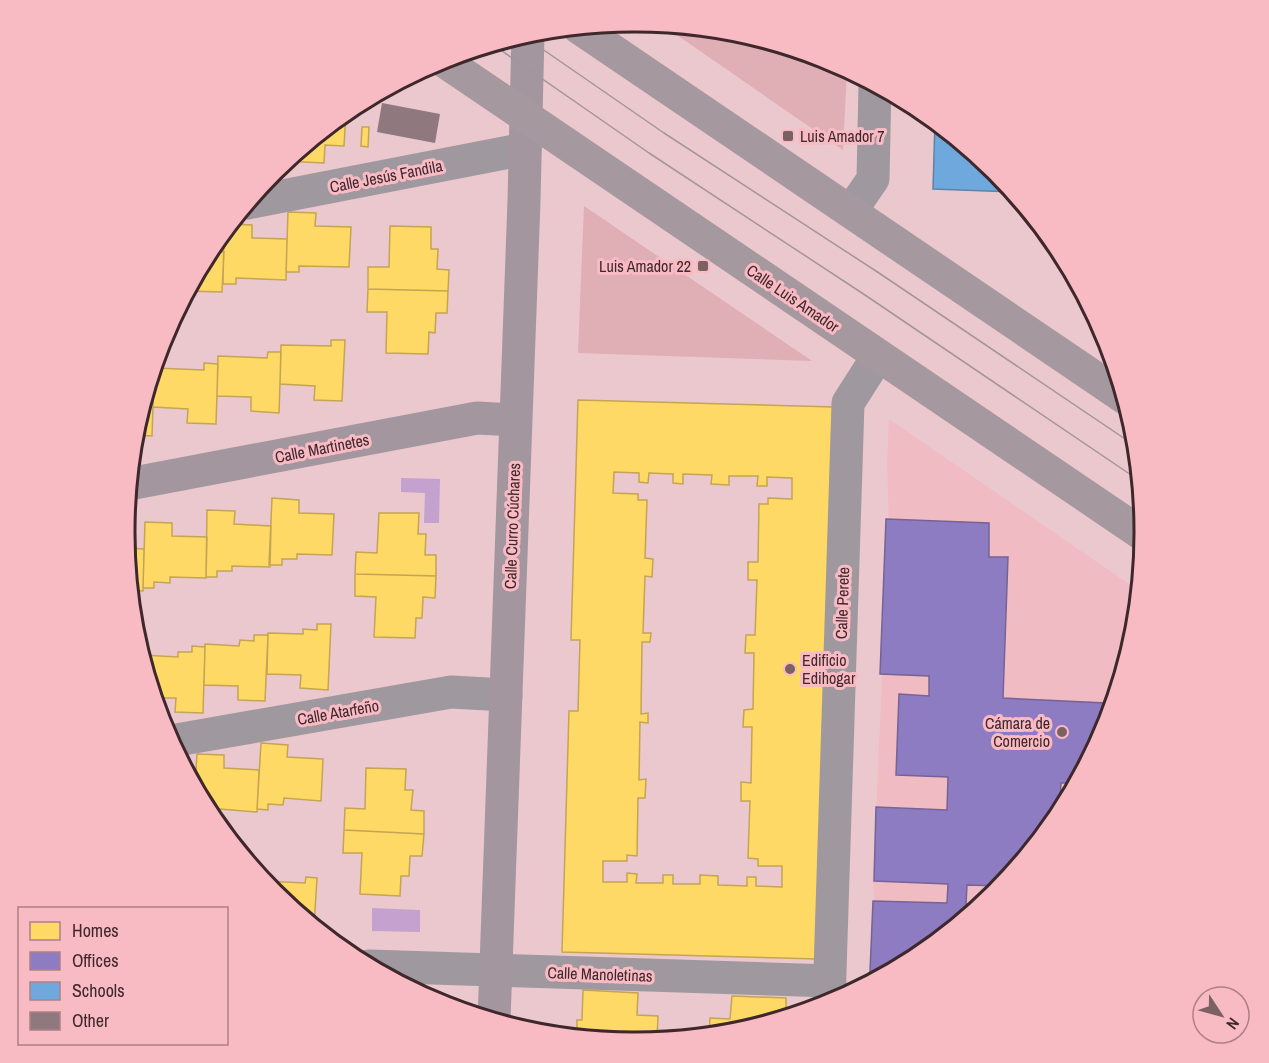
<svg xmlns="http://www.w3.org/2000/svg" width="1269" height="1063" viewBox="0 0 1269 1063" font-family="'Archivo Narrow',sans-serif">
<rect width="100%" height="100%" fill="#eac8cd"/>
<path fill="#f1bbc3" d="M889,419l250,172 -4,40 -29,96 -47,88 -64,78 -77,63 -46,24 3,-78 -2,-21 16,-358 -2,-60z"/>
<path fill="#e0aeb5" d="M661,24l73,7 96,29 17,9 -4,81z
M584,206l228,155 -234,-8z"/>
<path fill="#c4a1ce" d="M401,478l39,1 -1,44h-15l1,-30 -24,-1z
M372,908l48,2v22l-48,-1z"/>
<path fill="#ffd966" stroke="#c5a454" stroke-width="1.5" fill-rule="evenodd" d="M346,111l-2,35 -19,-1 -1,18 -39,-2z
M362,127h7l-1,20 -7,-1z
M288,212l28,1 -1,13 36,1 -2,40 -50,-1v6h-13z
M230,224l22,1v13l35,1 -1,41 -50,-2v6h-13l1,-54z
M390,226l41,1v22h7l-1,20 12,1 -1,21 -80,-2v-22h21z
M209,251l15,1 -2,40 -35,-1z
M368,289l80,2 -1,22h-11l-1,20 -6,-1 -1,22 -42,-1 1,-41h-20z
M331,340h14l-3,61 -28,-1 1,-14 -35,-2 1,-39 50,1z
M268,352h13l-2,61 -28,-2v-14l-34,-1 1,-40 49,2z
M204,363l14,1 -2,60 -29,-1 1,-14 -35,-2 1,-39 50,2z
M151,375h3l-2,61 -18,-1z
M578,400l256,7 -16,552 -256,-7 7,-241h9l2,-71h-9zM614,472l25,1v9l9,1 1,-10 24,1v9l10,1v-10l29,1 -1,9 18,1v-9h29l-1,10h10v-9l25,1v21l-24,-1v6h-9l-1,58h-10v18h9l-2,55h-9l-1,18h9l-1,56 -9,1 -1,17h9l-1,56 -10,-1v19h9l-2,57 10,1v7h24v21l-26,-1v-9h-9v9l-29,-1v-9l-18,-1v9h-27v-9h-10v8h-27l1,-9 -10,-1v9h-24v-21h24v-6l10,1 1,-58h7l1,-19 -7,1 1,-58 8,1v-10l-7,1 1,-72h8l1,-9h-8l2,-57 7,1 1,-18 -8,-1 2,-58h-9v-6l-25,-1z
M272,498l27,2v13l35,1 -2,41 -35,-1v5h-15v6h-13z
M207,510l28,1 -1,13 37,2 -1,41 -38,-1v5h-15v6h-11z
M379,513h40l-1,21h8l-1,21h11v21l-81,-2 1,-22 21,1z
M145,522l27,1v13l35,1 -1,41 -36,-1v6l-16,-1v6h-11z
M126,548l18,1 -1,42 -13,-1z
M355,574l81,2 -1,22 -12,-1 -1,21h-6l-1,20 -41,-1 2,-40 -21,-1z
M317,624h14l-3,66 -28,-2 1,-13 -34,-1 1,-41 35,1v-5l14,1z
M254,635h14l-3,66 -27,-1v-14l-34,-1 1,-41 34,2 1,-6 14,1z
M192,646l13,1 -2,66 -28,-1 1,-14h-22l-12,-43 36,2v-5h14z
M261,743l27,2 -1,12 36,2 -2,42 -37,-3 -1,7 -15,-1v6l-11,-1z
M197,754l27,1v13l35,2 -2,42 -37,-3v6h-10l-15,-27z
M366,768l40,1 -1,21h8l-2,20 13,1v23l-80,-4 1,-22 20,1z
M344,830l80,4 -2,22h-12l-1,20h-8l-1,20 -40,-2 2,-41h-19z
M306,877l11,1 -3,48 -41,-34 -9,-11 41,2z
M583,990l55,3 -1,22 21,1 -1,24 -23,2 -57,-6v-16h5z
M732,996l54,2v18l-52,16 -25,3 1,-17 20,1z"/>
<path fill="#8e7cc3" stroke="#766395" stroke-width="1.5" d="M886,519l103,4v34h19l-5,141 103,5 -1,26 -29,54h-15l-2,32 -58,71 -34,-1 -1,19h15l-63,52 -31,16h-17l3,-71 74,2 1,-19 -74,-3 2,-74 71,3 1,-33 -52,-2 3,-81 30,2v-20l-49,-2z"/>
<path fill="#6fa8dc" stroke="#6182a7" stroke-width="1.5" d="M935,121l61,50 17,21 -80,-3z"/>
<path fill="#90787f" d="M382,103l58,11 -5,29 -58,-11z"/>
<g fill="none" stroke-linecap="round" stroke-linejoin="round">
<path stroke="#9f989e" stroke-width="33" d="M247,203l278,-54
M851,211l22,-32 2,-95
M171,741l280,-49 55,3
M369,966l461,15
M829,1003l19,-600 30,-47"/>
<path stroke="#a3969e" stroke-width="33" d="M129,484l348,-66 38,2
M494,1020l30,-819 4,-168"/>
<path stroke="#a6989f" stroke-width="33" d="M578,27l547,371
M441,59l704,477"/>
<path stroke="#a4959a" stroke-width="1.5" d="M522,35l142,98 215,140 258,174
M492,44l157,109 216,142 275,186"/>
</g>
<g fill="#7b6064" stroke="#f8bac3" stroke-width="2">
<rect x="782" y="130" width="12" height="12" rx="3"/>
<rect x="697" y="260" width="12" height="12" rx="3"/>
<circle cx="790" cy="669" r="6"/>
<circle cx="1062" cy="732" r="6"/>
</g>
<g text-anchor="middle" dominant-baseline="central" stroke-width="6" stroke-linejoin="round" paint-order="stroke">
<g font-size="16" fill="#3f282b" stroke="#f8bac3" text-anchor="start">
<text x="800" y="136">Luis Amador 7</text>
<text x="691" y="266" text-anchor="end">Luis Amador 22</text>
<text x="802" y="660">Edificio<tspan x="802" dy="18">Edihogar</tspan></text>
<text x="1050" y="723" text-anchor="end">Cámara de<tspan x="1050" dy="18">Comercio</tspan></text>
</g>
<g font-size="16" fill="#3f282b" stroke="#f8bac3">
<text transform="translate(386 176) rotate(-11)">Calle Jesús Fandila</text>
<text transform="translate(793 298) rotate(34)">Calle Luis Amador</text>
<text transform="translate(322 448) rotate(-11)">Calle Martinetes</text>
<text transform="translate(512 526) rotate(-88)">Calle Curro Cúchares</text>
<text transform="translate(842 603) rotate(-88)">Calle Perete</text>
<text transform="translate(338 712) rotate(-10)">Calle Atarfeño</text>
<text transform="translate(600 974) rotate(2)">Calle Manoletinas</text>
</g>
</g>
<path d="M0 0H1269V1063H0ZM634 32H635A499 499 0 0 1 1134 531V533A499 499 0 0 1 635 1032H634A499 499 0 0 1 135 533V531A499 499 0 0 1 634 32Z" fill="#f8bac3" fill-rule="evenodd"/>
<path fill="none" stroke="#3f282b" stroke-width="3" d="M634 32H635A499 499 0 0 1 1134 531V533A499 499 0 0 1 635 1032H634A499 499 0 0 1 135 533V531A499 499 0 0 1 634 32Z"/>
<rect x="18" y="907" width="210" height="138" fill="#f8bac3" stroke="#ae8086" stroke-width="1.5"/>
<rect x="30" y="922" width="30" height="18" fill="#ffd966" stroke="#ae8086" stroke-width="1.5"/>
<text x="72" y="937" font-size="18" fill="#3f282b">Homes</text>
<rect x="30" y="952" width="30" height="18" fill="#8e7cc3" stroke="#ae8086" stroke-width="1.5"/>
<text x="72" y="967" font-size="18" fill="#3f282b">Offices</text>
<rect x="30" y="982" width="30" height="18" fill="#6fa8dc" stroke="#ae8086" stroke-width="1.5"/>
<text x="72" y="997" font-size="18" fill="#3f282b">Schools</text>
<rect x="30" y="1012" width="30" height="18" fill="#90787f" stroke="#ae8086" stroke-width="1.5"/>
<text x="72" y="1027" font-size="18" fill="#3f282b">Other</text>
<g transform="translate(1221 1015) rotate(126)"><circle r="28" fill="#f8bac3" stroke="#ae8086" stroke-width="1.5"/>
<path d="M0-4.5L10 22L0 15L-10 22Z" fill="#7b6064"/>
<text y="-9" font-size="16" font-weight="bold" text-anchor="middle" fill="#3f282b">N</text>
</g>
</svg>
